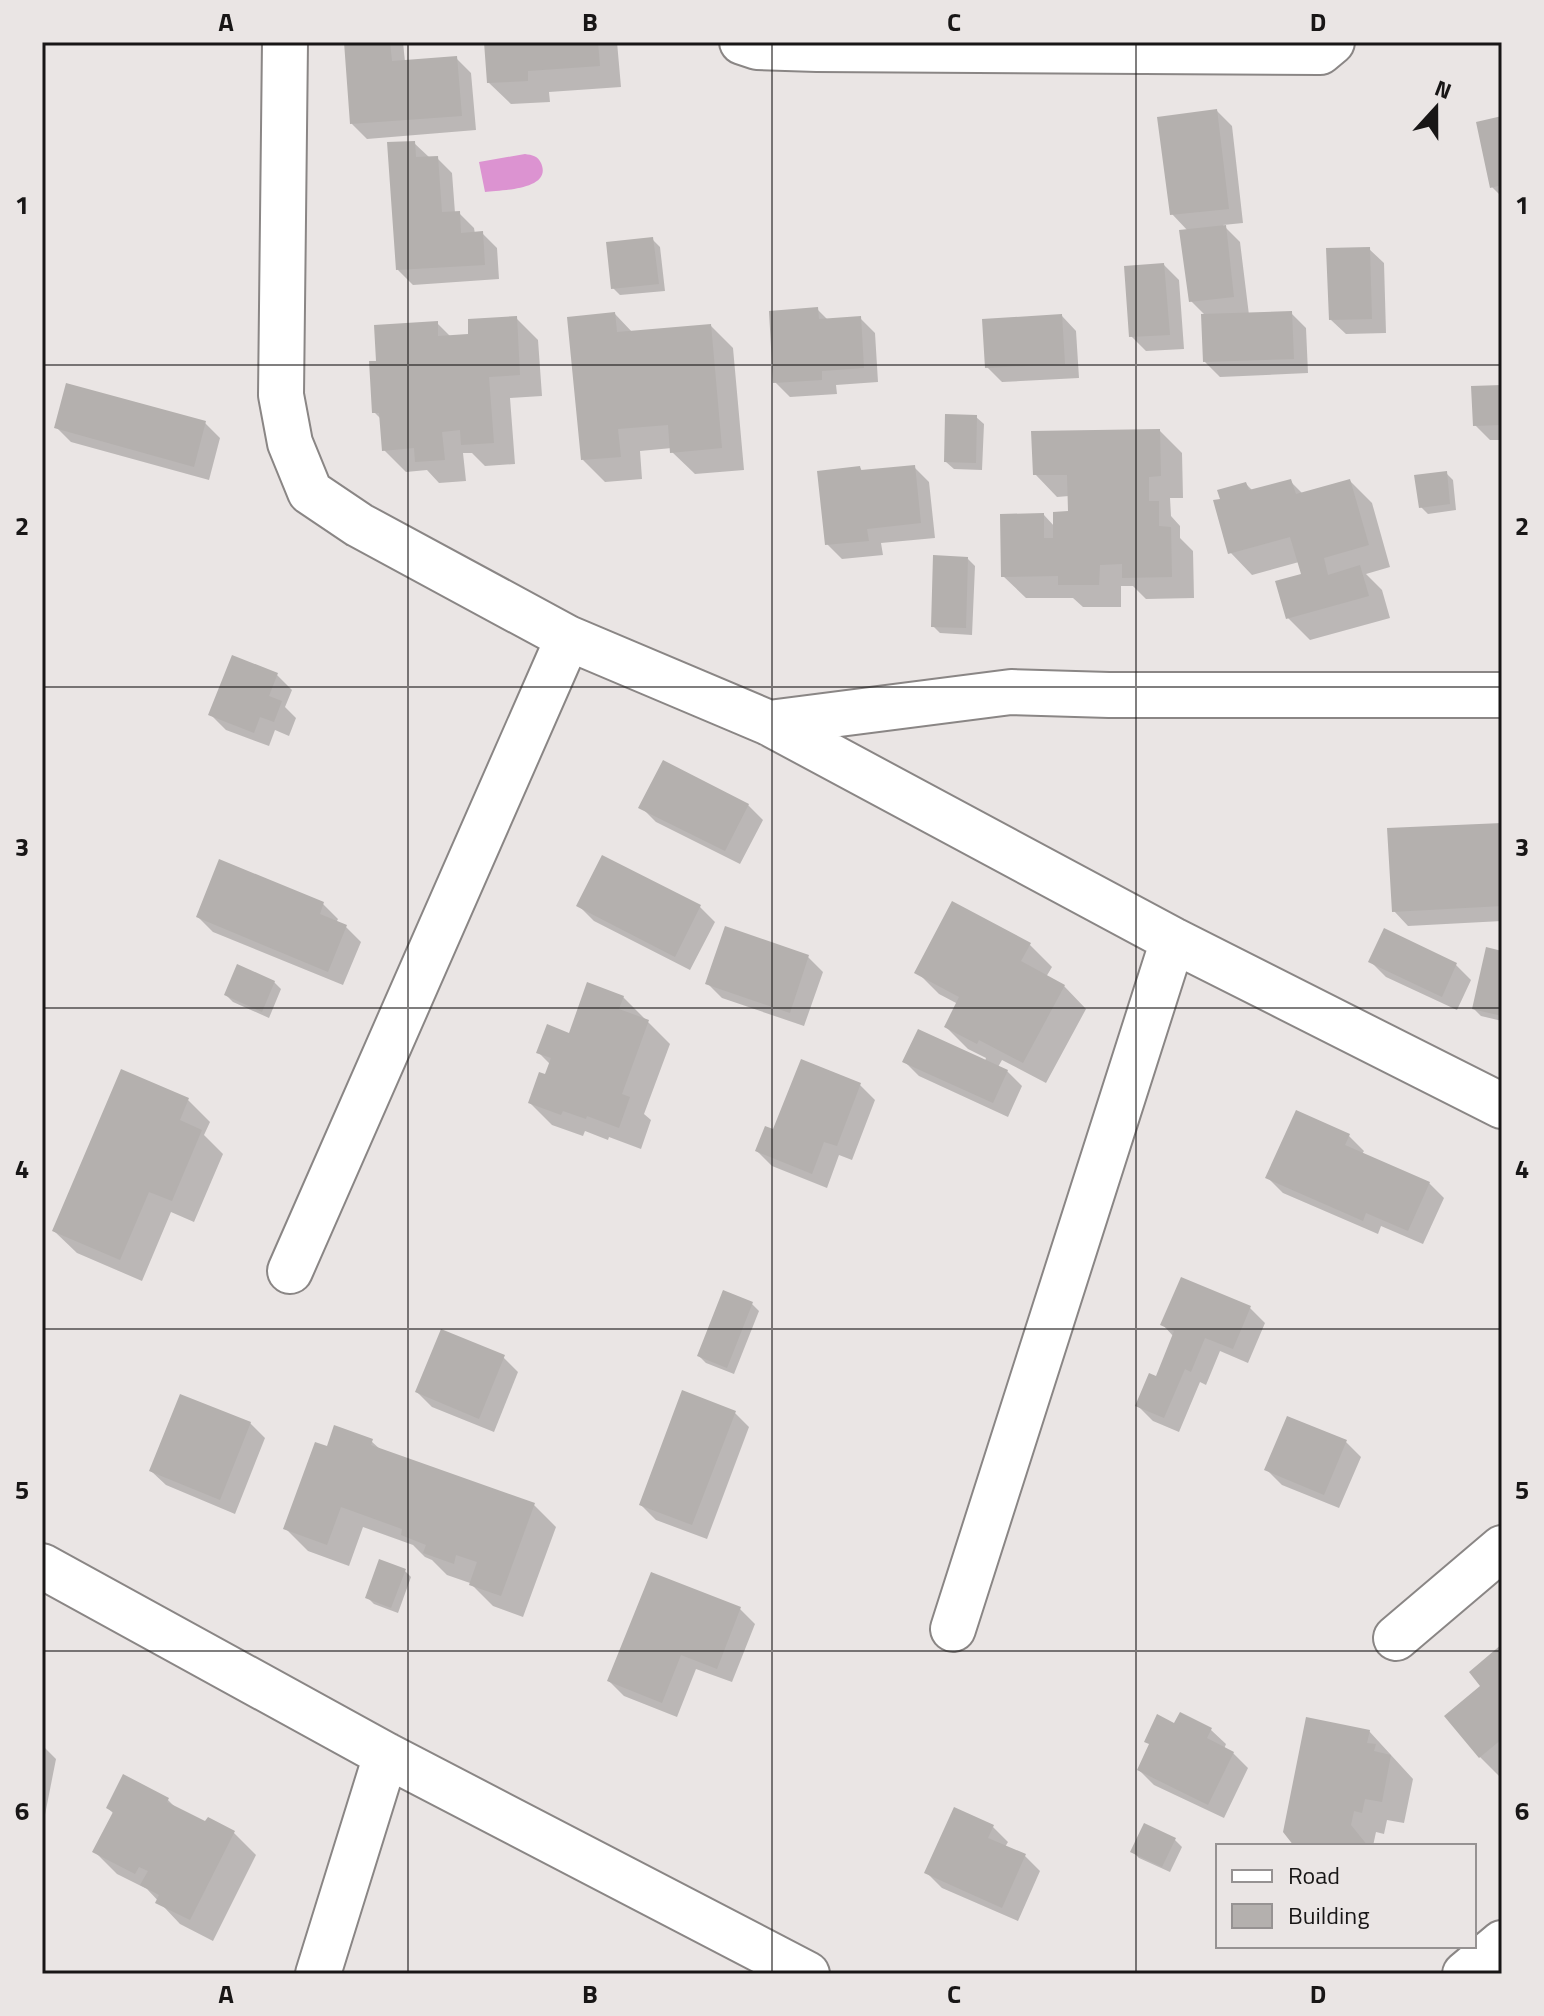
<svg xmlns="http://www.w3.org/2000/svg" width="1544" height="2016" viewBox="0 0 1544 2016" font-family="'Titillium Web',sans-serif">
<rect width="100%" height="100%" fill="#eae5e4"/>
<path fill="#dc93d1" d="M525,154c7,1 13,2 16,9 12,27 -40,27 -56,29l-6,-30z"/>
<path fill="#0003" d="M346,42h57l2,20 51,-4 15,15 5,57 -109,9 -15,-15z
M486,42h131l4,45 -72,5 1,10 -39,2 -23,-22z
M1217,111l15,15 11,97 -20,2 17,17 9,73 42,-2 15,15 2,45 -88,4 -15,-15 1,-46 -15,-15 -3,-70 -16,-17z
M1502,118v79l-10,-10z
M414,143l16,15h7l15,15 3,40h4l15,15 1,6 7,-1 15,15 2,31 -86,6 -15,-15z
M653,240l7,7 5,44 -45,4 -7,-7z
M1369,249l15,14 2,70 -40,1 -15,-14z
M1164,265l15,15 5,69 -38,2 -15,-15z
M817,309l11,11 32,-2 15,15 3,49 -42,3 1,9 -47,3 -15,-15z
M615,314l18,19 78,-7 22,22 11,122 -49,4 -23,-22v-4l-32,3 2,28 -37,3 -22,-22z
M1062,316l14,15 3,47 -77,4 -15,-15z
M516,318l22,22 4,56 -32,2 5,66 -30,2 -13,-13h-9l3,28 -27,2 -12,-13 -21,2 -22,-22 -2,-30 -8,-8 4,-49 59,-40 14,14 19,-2z
M1502,387v53h-12l-15,-15z
M976,417l8,7 -2,46 -28,-1 -8,-7z
M205,423l15,15 -11,42 -138,-38 -15,-15z
M1160,431l22,22 1,45h-13l1,18 9,10v12l13,13 1,47 -48,1 -13,-13h-12v21h-38l-10,-9h-47l-23,-22 41,-61 11,12 15,-14 -1,-17 -12,1 -22,-23z
M914,467l15,15 6,56 -54,5 2,12 -41,4 -15,-15 33,-76 3,4z
M1446,473l7,7 3,30 -28,4 -7,-7z
M1290,481l13,13 47,-13 22,22 18,64 -24,7 16,16 8,28 -80,22 -22,-22 15,-43 -4,-13 -47,13 -22,-23 16,-68 7,7z
M968,559l7,7 -3,69 -32,-2 -7,-7z
M277,675l15,15 -7,17 11,11 -7,18 -14,-6 -6,16 -43,-16 -15,-15z
M748,805l15,15 -23,44 -84,-42 -15,-15z
M1502,825v96l-94,5 -14,-15z
M323,904l15,15 -2,4 10,4 15,15 -18,43 -130,-53 -15,-15z
M579,906l121,1 15,15 -25,48 -96,-49z
M1385,931l71,34 15,15 -14,30 -71,-33 -15,-15z
M1030,945l22,22 -6,10 18,9 22,23 -40,74 -44,-23 -4,7 9,4 15,15 -14,31 -89,-41 -15,-15h81l1,-3 -18,-9 -22,-22 12,-23 -19,-10 -22,-22z
M1502,953v68l-21,-5 -7,-7z
M808,957l15,15 -19,54 -82,-28 -15,-15z
M274,982l7,7 -12,29 -36,-16 -7,-7z
M623,997l47,47 -26,70 7,6 -10,29 -32,-12 -1,3 -23,-9 -2,5 -31,-11 -22,-22 16,-26 4,-13 -11,-11 31,-18z
M860,1085l15,15 -23,60 -13,-5 -12,33 -55,-22 -15,-15 18,-20z
M188,1100l22,22 -6,13 19,19 -29,68 -23,-10 -29,69 -65,-28 -23,-22z
M1349,1136l15,15 -2,3 67,29 15,15 -21,46 -42,-18 -3,8 -95,-41 -15,-15z
M752,1304l7,7 -25,63 -28,-11 -7,-7z
M1250,1308l15,15 -17,40 -28,-12 -14,34 -6,-3 -21,50 -26,-11 -15,-15 20,-28 16,-41 -11,-12z
M503,1357l15,15 -24,60 -62,-25 -15,-15z
M734,1412l15,15 -42,112 -51,-19 -15,-15z
M250,1423l15,15 -30,76 -69,-29 -15,-14z
M371,1441l10,9 153,55 22,22 -33,90 -30,-11 -23,-23 -23,-8 -15,-15 -7,-3 -12,-12 -50,-18 -14,39 -41,-15 -22,-22 42,-80z
M1346,1442l15,15 -22,51 -57,-23 -15,-15z
M404,1570l7,7 -13,36 -24,-9 -7,-7z
M740,1609l15,15 -23,58 -36,-13 -19,48 -53,-21 -15,-15z
M1502,1647v132l-22,-22 -33,-40 36,-30z
M1175,1725l36,5 15,14 -2,5 9,4 15,15 -24,50 -70,-33 -15,-15z
M1369,1731l44,48 -9,44 -17,-3 -3,14 -8,-2 -3,14h-77z
M42,1745l14,14 -14,71z
M167,1799l11,11 28,14 2,-4 26,13 22,22 -43,86 -33,-17 -33,-35 -30,-15 -22,-22 19,-38 -6,-6z
M1145,1825l30,15 7,7 -12,25 -31,-14 -7,-7z
M993,1827l15,15 -3,5 20,9 15,15 -22,50 -76,-33 -15,-15z"/>
<path fill="#b4b0ae" d="M344,42h46l2,19 65,-5 5,60 -112,8z
M484,42h114l2,24 -72,5v10l-41,2z
M1217,109l12,100 -59,6 -13,-98z
M1502,116v69l-12,3 -14,-66z
M415,141l1,16 22,-1 4,56 18,-1 1,22 22,-2 2,34 -89,5 -9,-128z
M1226,225l8,72 -45,5 -10,-72z
M653,237l6,47 -48,5 -5,-47z
M1370,247l2,72 -43,1 -3,-72z
M1164,263l6,72 -41,2 -5,-71z
M818,307l1,12 42,-3 3,52 -42,3v9l-49,3 -4,-72z
M1292,311l2,48 -91,3 -2,-48z
M615,312l2,20 94,-8 11,124 -52,5 -2,-28 -50,4 3,28 -40,3 -14,-143z
M1062,314l3,50 -80,4 -3,-49z
M517,316l3,59 -31,2 5,66 -33,2 -1,-15 -18,2 3,28 -30,2 -1,-14 -32,3 -3,-38h-7l-3,-52h7l-2,-36 64,-4v15l30,-2v-15z
M66,383l140,38 -12,46 -140,-39z
M1502,385v40l-29,1 -2,-40z
M945,414l32,1 -1,48 -32,-1z
M1160,429l1,47 -12,1v24h10v25l12,1 1,50 -50,1v-14l-22,1 -1,20h-41v-9l-57,1 -1,-63 44,-1v25h9v-26l15,-1 -1,-36h-34l-2,-44z
M915,465l6,58 -54,6 2,12 -44,4 -8,-74 43,-5 1,4z
M1447,471l3,33 -31,4 -5,-33z
M1291,479l5,15 54,-15 19,66 -45,13 4,17 32,-10 9,31 -83,23 -11,-38 26,-7 -11,-37 -62,17 -15,-54 7,-1 -3,-9 29,-8 3,8z
M933,555l35,2 -2,71 -35,-1z
M232,655l46,18 -9,23 13,5 -8,21 -14,-5 -6,16 -46,-18z
M663,760l86,44 -24,47 -87,-43z
M1502,823v83l-110,6 -5,-84z
M602,855l99,50 -26,52 -99,-51z
M219,859l105,43 -4,12 27,11 -19,47 -132,-55z
M952,901l79,42 -10,18 44,24 -42,78 -44,-23 -2,4 -33,-17 15,-30 -45,-24z
M725,926l84,29 -19,58 -85,-29z
M1384,928l73,35 -15,34 -74,-35z
M1486,947l16,4v65l-30,-7z
M237,964l38,17 -13,31 -38,-17z
M587,982l37,14 -5,13 30,11 -27,74 8,3 -11,31 -32,-12 -1,3 -23,-8 -2,4 -33,-12 11,-31 6,2 6,-16 -15,-5 11,-29 22,9z
M918,1029l90,41 -15,33 -91,-41z
M801,1059l60,24 -24,63 -13,-4 -12,32 -57,-23 10,-25 8,3z
M121,1069l68,29 -9,22 22,10 -30,71 -23,-9 -29,68 -68,-29z
M1296,1110l54,24 -5,11 85,37 -22,49 -42,-18 -3,8 -98,-43z
M1181,1277l70,29 -18,43 -28,-11 -14,34 -6,-3 -21,49 -29,-12 14,-33 7,3 18,-45 -14,-6z
M723,1290l30,12 -26,66 -30,-12z
M441,1329l64,26 -26,64 -64,-27z
M682,1390l54,21 -44,114 -53,-20z
M180,1394l71,28 -31,78 -71,-29z
M1287,1416l60,24 -23,55 -60,-25z
M334,1425l39,14 -2,6 164,58 -34,93 -32,-11 8,-23 -21,-7 -2,9 -31,-11 3,-8 -25,-10 1,-6 -61,-22 -14,38 -44,-16 32,-87 12,4z
M379,1559l27,10 -15,39 -26,-10z
M651,1572l90,35 -24,62 -36,-14 -19,48 -55,-22z
M1502,1644v95l-23,19 -35,-42 36,-30 -11,-14z
M1180,1712l32,16 -5,10 27,14 -26,53 -71,-35 12,-26 -5,-2 13,-28 17,9z
M1306,1717l64,13 -3,13 9,1 -2,7 17,4 -9,47 -17,-3 -3,14 -8,-2 -3,14 17,21h-74l-11,-14z
M123,1774l46,24 -2,4 38,19 3,-4 27,14 -45,89 -35,-17 4,-8 -19,-10 8,-14 -9,-4 -4,7 -43,-22 21,-40 -7,-4z
M954,1807l40,18 -6,13 38,16 -24,54 -78,-35z
M1144,1823l32,15 -14,29 -32,-15z"/>
<g fill="none" stroke-linecap="round" stroke-linejoin="round">
<defs>
<path id="minor" d="M285,42l-4,353 9,48 20,49 49,33 209,113 201,85 404,217 329,166
M742,42l15,5 60,2 503,3 12,-10
M769,723l242,-31 98,3h393
M290,1271l278,-633
M42,1566l344,189 421,219
M953,1629l220,-689
M1396,1638l106,-90
M318,1974l68,-219
M1465,1974l37,-31"/>
</defs>
<use href="#minor" stroke="#8a8685" stroke-width="48"/>
<use href="#minor" stroke="#fff" stroke-width="44"/>
</g>
<path fill="none" stroke="#181616" stroke-width="2" stroke-opacity="0.55" d="M408,42v1932M772,42v1932M1136,42v1932M42,365h1460M42,687h1460M42,1008h1460M42,1329h1460M42,1651h1460"/>
<rect width="1544" height="2016" fill="none" stroke="#eae5e4" stroke-width="88"/>
<rect x="1216" y="1844" width="260" height="104" fill="#eae5e4" stroke="#969292" stroke-width="2"/>
<rect x="1232" y="1870" width="40" height="12" fill="#ffffff" stroke="#969292" stroke-width="2"/>
<text x="1288" y="1884" font-size="24" fill="#181616">Road</text>
<rect x="1232" y="1904" width="40" height="24" fill="#b4b0ae" stroke="#969292" stroke-width="2"/>
<text x="1288" y="1924" font-size="24" fill="#181616">Building</text>
<g transform="translate(1436 108) rotate(21)" stroke="#eae5e4" stroke-width="6" paint-order="stroke">
<path d="M0-6L14 30L0 20L-14 30Z" fill="#181616"/>
<text y="-12" font-size="22" font-weight="bold" text-anchor="middle" fill="#181616">N</text>
</g>
<rect x="44" y="44" width="1456" height="1928" fill="none" stroke="#181616" stroke-width="3"/>
<g font-size="26" text-anchor="middle" font-weight="bold" fill="#181616">
<text x="226" y="31">A</text>
<text x="590" y="31">B</text>
<text x="954" y="31">C</text>
<text x="1318" y="31">D</text>
<text x="22" y="214">1</text>
<text x="1522" y="214">1</text>
<text x="22" y="535">2</text>
<text x="1522" y="535">2</text>
<text x="22" y="856">3</text>
<text x="1522" y="856">3</text>
<text x="22" y="1178">4</text>
<text x="1522" y="1178">4</text>
<text x="22" y="1499">5</text>
<text x="1522" y="1499">5</text>
<text x="22" y="1820">6</text>
<text x="1522" y="1820">6</text>
<text x="226" y="2003">A</text>
<text x="590" y="2003">B</text>
<text x="954" y="2003">C</text>
<text x="1318" y="2003">D</text>
</g>
</svg>
